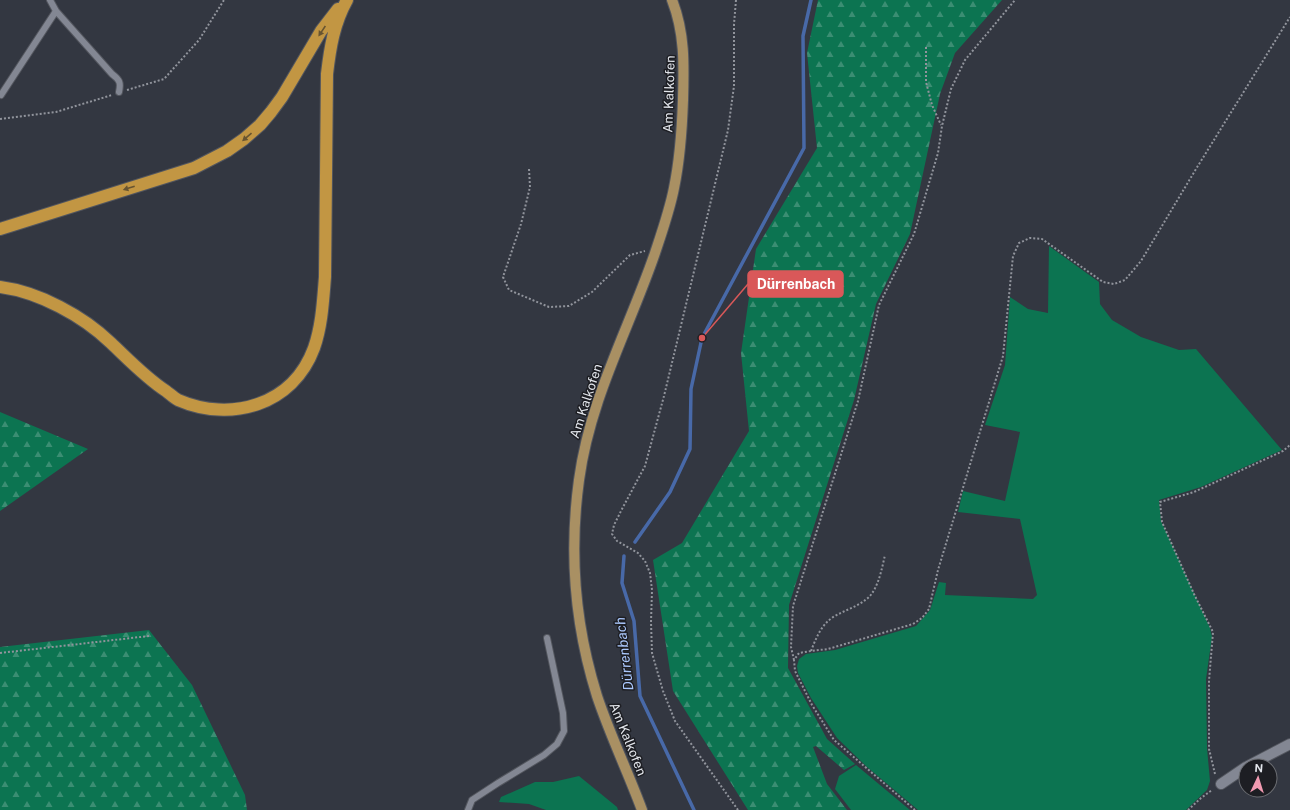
<svg xmlns="http://www.w3.org/2000/svg" width="1290" height="810" viewBox="0 0 1290 810" font-family="'Public Sans',sans-serif">
<defs>
<pattern id="forest-firs" width="22" height="20" patternUnits="userSpaceOnUse"><rect width="22" height="20" fill="#0c7451"/><path d="M5 1l3.5 6h-7zM16 11l3.5 6h-7z" fill="#3b8e73"/></pattern>
</defs>
<rect width="100%" height="100%" fill="#333741"/>
<path fill="#0c7451" d="M1049,246l50,36 1,22 12,16 29,17 38,13 17,-1 86,101 -81,37 -42,13 2,21 49,107 2,9 -6,42 1,69 3,33 -3,9 -21,20h-268l-51,-43 -30,-29 -26,-40 -13,-25 -1,-7 2,-7 7,-5 29,-4 81,-24 14,-16 9,-28 7,1 -1,12 88,4 4,-4 -17,-76 -62,-7 5,-21 42,10 15,-69 -35,-7 20,-60 5,-68 18,12 20,4z
M856,765l54,45h-59l-16,-21 4,-13z
M579,776l38,31 1,3h-72l-17,-6 -30,-2 2,-5 34,-15h18z"/>
<path fill="url(#forest-firs)" d="M818,0h184l-47,53 -15,41 -30,140 -34,70 -22,96 -65,205 -1,63 39,71 28,25 -11,6 -28,-24 -3,1 14,37 20,26h-99l-75,-119 -20,-131 29,-17 67,-112 -8,-78 15,-104 61,-101 -10,-95z
M0,412l88,37 -88,62z
M149,630l43,55 53,110 2,15h-247v-163z"/>
<g fill="none" stroke-linecap="round" stroke-linejoin="round">
<path stroke="#4869a8" stroke-width="3.5" d="M635,542l35,-50 20,-43 1,-60 11,-51 102,-190 -1,-112 8,-36
M624,556l-2,27 12,38 6,75 54,114"/>
<defs>
<path id="service" d="M56,11l56,63c8,6 9,9 7,18
M1,95l55,-84 -6,-11
M468,810l4,-10 26,-17 46,-28 13,-11 7,-13 -1,-18 -16,-75"/>
<path id="minor" d="M1248,766l42,-22
M1221,784l25,-17"/>
<path id="primary" d="M642,810c-14,-38 -32,-75 -45,-114 -22,-70 -28,-143 -18,-216 11,-82 50,-151 76,-227 7,-21 15,-44 19,-65 6,-29 8,-59 9,-88 1,-35 2,-67 -11,-100"/>
<path id="motorway" d="M0,229l194,-61 33,-17 17,-12 16,-14 11,-13 11,-15 39,-66 17,-22
M0,287c39,5 83,29 111,56 18,17 35,35 55,48 4,3 8,7 12,9 53,23 115,5 136,-52 8,-23 9,-47 11,-71l2,-203c3,-26 7,-51 20,-74"/>
</defs>
<use href="#service" stroke="#53565e" stroke-width="8"/>
<use href="#minor" stroke="#53565e" stroke-width="12"/>
<use href="#primary" stroke="#53565e" stroke-width="12"/>
<use href="#motorway" stroke="#53565e" stroke-width="14"/>
<path stroke="#91949c" stroke-width="2" stroke-dasharray="2 2" stroke-linecap="butt" d="M736,0l-2,24v62l-6,44 -64,266 -19,70 -23,43 -8,16 -2,9 5,7 21,12 7,8 5,12 2,17 -1,32 1,31 11,38 12,30 63,89
M926,47v35l6,23 9,20
M127,90l37,-11 35,-39 25,-40
M0,119l56,-7 56,-17
M529,169l1,18 -9,37 -18,53 6,13 40,17 20,-1 23,-14 38,-37 15,-4
M811,651c5,-13 11,-28 24,-35 12,-7 25,-10 35,-20 9,-11 12,-28 15,-41
M0,653l149,-17
M794,660l-3,-13 2,-41 65,-205 21,-96 35,-71 24,-81 4,-27 9,-37 14,-29 50,-60
M1215,774l-6,-25v-68l4,-49 -19,-38 -32,-72 -2,-20 34,-10 89,-41 7,-6
M915,810l-81,-70 -22,-35 -17,-34 -1,-11 5,-7 12,-2 17,-2 85,-25 9,-6 7,-9 9,-39 65,-214 10,-100 6,-13 11,-5 12,1 61,43 11,2 11,-4 16,-19 55,-92 94,-152
M1188,810l13,-12 11,-8"/>
<use href="#service" stroke="#838793" stroke-width="6"/>
<use href="#minor" stroke="#838793" stroke-width="10"/>
<use href="#primary" stroke="#a99063" stroke-width="10"/>
<use href="#motorway" stroke="#c29643" stroke-width="12"/>
</g>
<defs><path id="oneway-solid" d="M-6-.8H1V-3.2L6.5 0L1 3.2V.8H-6Z"/></defs>
<g fill="#675431">
<use href="#oneway-solid" transform="translate(322 31) rotate(124)"/>
<use href="#oneway-solid" transform="translate(247 137) rotate(139)"/>
<use href="#oneway-solid" transform="translate(129 188) rotate(162)"/>
</g>
<g text-anchor="middle" dominant-baseline="central" stroke-width="3" stroke-linejoin="round" paint-order="stroke">
<g font-size="13" fill="#e3e6ec" stroke="#1d1e23">
<text transform="translate(669 94) rotate(-88)">Am Kalkofen</text>
<text transform="translate(586 401) rotate(-72)">Am Kalkofen</text>
<text transform="translate(628 739) rotate(68)">Am Kalkofen</text>
</g>
<g font-size="14" font-style="italic" fill="#abc8fd" stroke="#1d1e23">
<text transform="translate(624 654) rotate(-97)">Dürrenbach</text>
</g>
</g>
<path fill="none" stroke="#d95859" stroke-width="1.5" d="M702 338L748 284"/>
<circle fill="#d95859" stroke="#1d1e23" stroke-width="1.5" cx="702" cy="338" r="4"/>
<rect fill="#d95859" stroke="#d95859" stroke-width="1.5" x="748" y="271" width="95" height="26" rx="4"/>
<g font-size="14" text-anchor="middle" font-weight="bold" fill="#fff">
<text x="796" y="289">Dürrenbach</text>
</g>
<g transform="translate(1258 778) rotate(4)"><circle r="19" fill="#1d1e23" stroke="#6c6e73"/>
<path d="M0-3L7 15L0 10L-7 15Z" fill="#f19ab1"/>
<text y="-6" font-size="11" font-weight="bold" text-anchor="middle" fill="#e3e6ec">N</text>
</g>
</svg>
